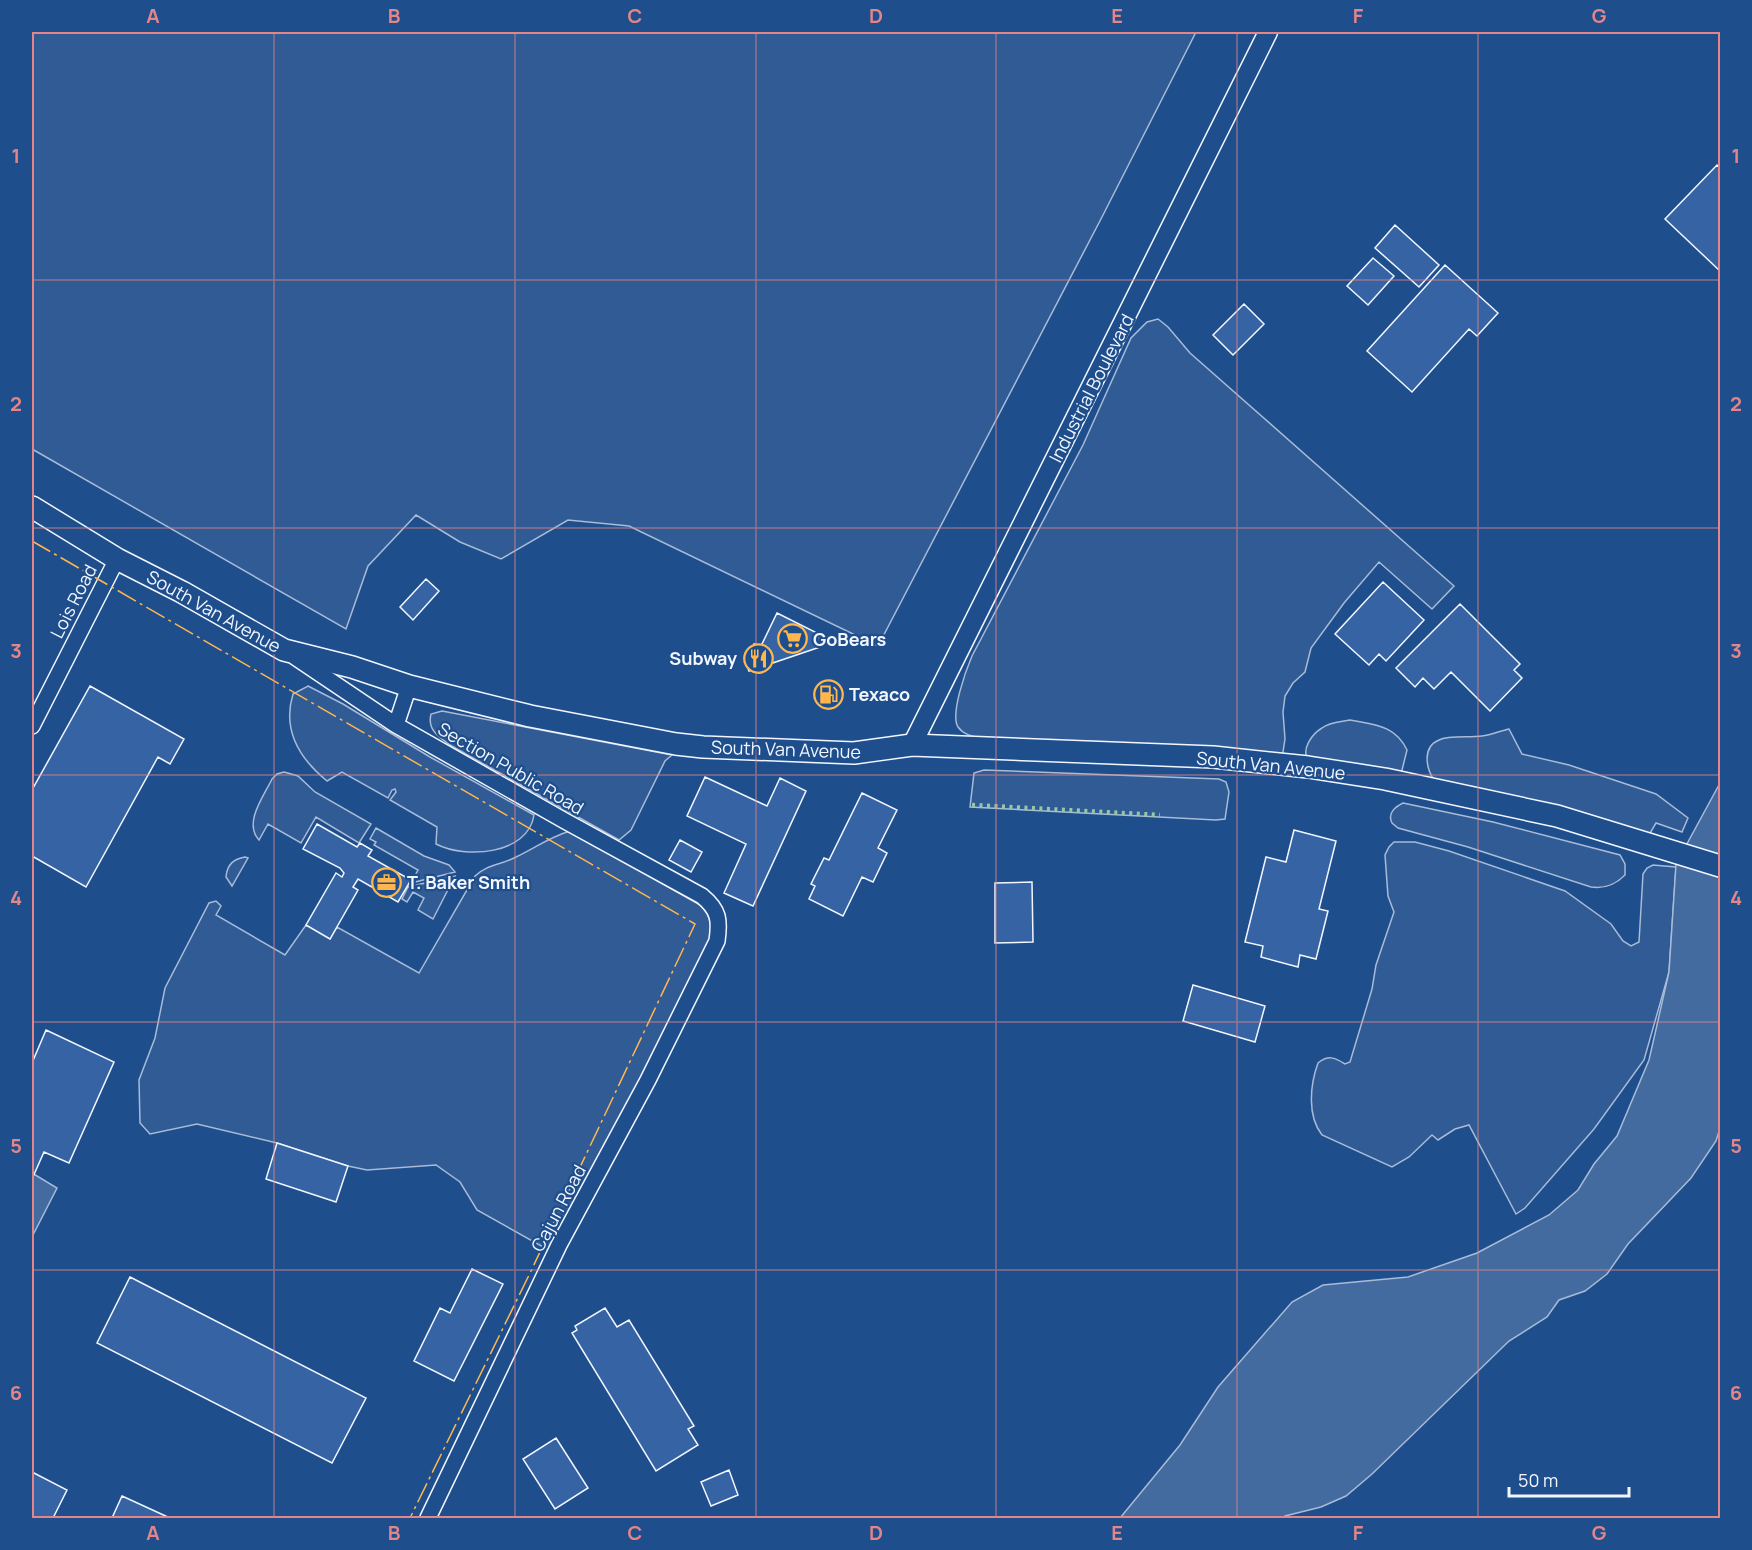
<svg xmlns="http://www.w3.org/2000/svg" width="1752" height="1550" viewBox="0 0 1752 1550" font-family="Manrope,sans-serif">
<rect width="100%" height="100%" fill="#1f4e8c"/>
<path fill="#305b95" stroke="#a8bbd7" stroke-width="1.5" d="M32,32h1164l-94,185 -224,429 -249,-120 -61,-6 -67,39 -41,-17 -44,-27 -48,51 -22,63 -314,-180z
M1158,319l10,8 22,26 264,233 -22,23 -53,-47 -35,41 -33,45 -6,24 -12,11 -8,13 -2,16 2,27 -2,13 -4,5 -170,-15 -130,-4c-8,-2 -16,-4 -21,-11 -8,-13 8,-57 14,-71l111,-211 48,-107 16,-16z
M308,686l35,18 87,53 104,58c-6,40 -69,44 -98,29l1,-17 -47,-27 6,-8 -1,-3 -3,1 -4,8 -46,-26 -15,9c-27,-22 -45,-51 -34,-87z
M442,711l230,44 -7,6 -34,69 -12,10 -169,-95c-11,-8 -23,-15 -19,-31z
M1350,720c25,5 45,5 57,30l-5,20 -4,4 -90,-14c-7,-11 4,-26 14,-32 8,-6 19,-6 28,-8z
M1509,729l13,25 47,11 87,29 32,24 -6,14 -26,-9 -7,12 -215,-55c-8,-12 -12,-33 5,-40 10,-5 31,-2 43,-4 9,-1 18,-5 27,-7z
M984,770l235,9 7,3 3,10 -4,27 -9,1 -246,-13 4,-34z
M284,772l14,4 17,16 56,32 -12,19 -43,-26 -15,26 -33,-19 -9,16c-16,-17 5,-44 13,-61l5,-5z
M1403,803l90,19 127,33 5,9v11c-10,10 -20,14 -34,12l-123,-40 -70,-19 -6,-5c-5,-10 3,-16 11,-20z
M376,828l48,28 25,9 6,7 -44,11 7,-13 -44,-25 2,-3 -6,-3z
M570,831l130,74c12,11 12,24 11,39l-159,308 -75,-42 -17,-28 -24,-17 -69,5 -19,-4 -71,-23 -80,-19 -47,10 -10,-11 -1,-43 16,-42 10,-50 44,-85 7,-2 5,5 -5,9 69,40 21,-30 24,14 7,-12 82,46 56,-97c11,-11 25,-11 39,-18 20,-9 33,-20 56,-27z
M1394,842h21l34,9 116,40 46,33 12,17 8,5 8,-4 4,-68 4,-6 6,-3 23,2 -7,105 -25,88 -50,69 -69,79 -9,6 -47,-89 -14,4 -17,11 -6,-5 -23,22 -17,10 -70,-32c-15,-19 -12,-50 -4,-72 10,-8 16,-6 27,1l5,-2 22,-73 4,-24 18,-53 -6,-16 -3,-41 4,-8z
M245,857l3,1 -16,28 -6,-9c1,-13 8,-18 19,-20z
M455,876l-22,43 -15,-9 6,-12 -11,-6 -6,10 -5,-3 6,-12z"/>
<path fill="#446ba0" stroke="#a8bbd7" stroke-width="1.5" d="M1720,783v345l-4,13 -25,37 -63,66 -21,30 -22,17 -26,9 -12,17 -38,24 -137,133 -26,22 -25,11 -36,9 -2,2h-163l60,-73 38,-58 74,-85 31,-17 85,-8 69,-24 72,-38 29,-25 16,-26 23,-28 32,-76 20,-88 7,-108z
M32,1173l25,15 -25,49z"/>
<path fill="#3563a3" stroke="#f2f6ff" stroke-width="1.5" d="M1717,165l3,3v103l-55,-52z
M1395,225l44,40 -20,22 -44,-39z
M1373,258l21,18 -26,29 -21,-19z
M1445,265l53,48 -21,23 -8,-7 -57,63 -45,-41z
M1244,304l20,20 -31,31 -20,-20z
M426,579l13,12 -26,29 -13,-13z
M1383,582l41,38 -38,41 -7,-7 -10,11 -34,-31z
M1460,604l60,60 -6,6 8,8 -32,33 -39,-39 -17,17 -11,-11 -8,9 -19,-19z
M777,613l40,20 6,13 -74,25 -3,-7 8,-20 7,2z
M90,686l94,53 -14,25 -12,-7 -72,130 -54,-31v-66z
M705,777l62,29 13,-28 26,13 -53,115 -29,-13 22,-49 -59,-28z
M862,793l35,17 -19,38 9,5 -14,29 -11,-5 -19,39 -34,-17 6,-13 -4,-2 13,-26 5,2z
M317,824l40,23 3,-4 12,7 -4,6 43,24 -13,22 -40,-23 -5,8 5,3 -28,49 -24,-14 30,-52 6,4 2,-4 -4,-5 -37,-19z
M1294,830l42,11 -17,68 9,2 -12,48 -16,-4 -2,12 -37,-10 2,-11 -18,-4 21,-85 20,5z
M680,840l22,12 -11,20 -22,-12z
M1032,882l1,60 -38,1v-60z
M1193,985l72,21 -10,36 -72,-21z
M46,1030l68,32 -45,101 -25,-11 -12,27v-116z
M277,1143l71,23 -12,36 -70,-23z
M472,1269l31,15 -49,97 -40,-20 26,-53 10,5z
M130,1277l236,121 -34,65 -235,-120z
M605,1308l12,19 12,-7 65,106 -6,3 10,16 -42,26 -84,-138 5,-3 -2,-4z
M556,1438l32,50 -33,21 -32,-50z
M729,1470l9,25 -27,11 -10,-24z
M32,1472l35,18 -14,28h-21z
M122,1496l48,22h-58z"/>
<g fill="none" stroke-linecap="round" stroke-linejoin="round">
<defs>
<path id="minor" d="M295,657l101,68 169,96 137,75c17,14 18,24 15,45l-69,139 -89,165 -131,273
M396,725l13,-39
M32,726l85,-167"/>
<path id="tertiary" d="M912,745l356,-713"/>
<path id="secondary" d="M32,507l85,52 65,33 102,58 68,17 57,19 121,30 146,28 27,3 151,6 58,-8 301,12 95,10 77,12 172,37 163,50"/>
</defs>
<use href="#minor" stroke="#f2f6ff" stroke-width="18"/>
<use href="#tertiary" stroke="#f2f6ff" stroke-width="21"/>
<use href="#secondary" stroke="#f2f6ff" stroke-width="24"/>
<use href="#minor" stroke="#1f4e8c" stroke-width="15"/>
<use href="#tertiary" stroke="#1f4e8c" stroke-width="18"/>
<use href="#secondary" stroke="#1f4e8c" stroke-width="21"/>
<path stroke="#97c8a6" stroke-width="4.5" stroke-dasharray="3 4.5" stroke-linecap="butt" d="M972,805l188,10"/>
<path stroke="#ffb74d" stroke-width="1.5" stroke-dasharray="21 4.5 3 4.5" stroke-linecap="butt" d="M32,541l663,383 -164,347 -121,247"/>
</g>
<path fill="none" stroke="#e38589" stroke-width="1.5" stroke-opacity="0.55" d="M274,32v1486M515,32v1486M756,32v1486M996,32v1486M1237,32v1486M1478,32v1486M32,280h1688M32,528h1688M32,775h1688M32,1022h1688M32,1270h1688"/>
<defs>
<symbol id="supermarket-ring" viewBox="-11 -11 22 22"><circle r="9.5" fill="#1f4e8c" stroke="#ffb74d" stroke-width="1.5"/><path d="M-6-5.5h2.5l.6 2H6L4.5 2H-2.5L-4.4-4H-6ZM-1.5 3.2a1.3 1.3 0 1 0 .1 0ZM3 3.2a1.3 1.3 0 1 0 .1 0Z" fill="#ffb74d"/></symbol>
<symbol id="restaurant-ring" viewBox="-11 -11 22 22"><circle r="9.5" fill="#1f4e8c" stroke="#ffb74d" stroke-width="1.5"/><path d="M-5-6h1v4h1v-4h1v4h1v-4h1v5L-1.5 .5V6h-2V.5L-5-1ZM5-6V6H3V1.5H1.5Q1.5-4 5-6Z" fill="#ffb74d"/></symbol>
<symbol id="fuel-ring" viewBox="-11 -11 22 22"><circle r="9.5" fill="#1f4e8c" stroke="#ffb74d" stroke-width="1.5"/><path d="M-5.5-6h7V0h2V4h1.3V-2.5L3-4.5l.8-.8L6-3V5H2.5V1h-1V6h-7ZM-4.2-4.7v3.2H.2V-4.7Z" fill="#ffb74d"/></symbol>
<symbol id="office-ring" viewBox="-11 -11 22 22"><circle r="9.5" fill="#1f4e8c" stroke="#ffb74d" stroke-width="1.5"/><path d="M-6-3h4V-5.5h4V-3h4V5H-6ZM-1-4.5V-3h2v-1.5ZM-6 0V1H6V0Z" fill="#ffb74d"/></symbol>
</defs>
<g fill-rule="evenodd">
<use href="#supermarket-ring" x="776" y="622" width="33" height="33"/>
<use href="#restaurant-ring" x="742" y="642" width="33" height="33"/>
<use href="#fuel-ring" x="812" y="678" width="33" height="33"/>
<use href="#office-ring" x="370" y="866" width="33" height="33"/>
</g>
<g text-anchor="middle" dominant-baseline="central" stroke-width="4.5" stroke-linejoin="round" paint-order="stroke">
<g font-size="18" fill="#f2f6ff" stroke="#1f4e8c">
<text transform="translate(1091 388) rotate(-63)">Industrial Boulevard</text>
<text transform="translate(73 601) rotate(-63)">Lois Road</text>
<text transform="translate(214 611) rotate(29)">South Van Avenue</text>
<text transform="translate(786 749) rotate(2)">South Van Avenue</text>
<text transform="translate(1271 765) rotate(6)">South Van Avenue</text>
<text transform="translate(511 768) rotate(30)">Section Public Road</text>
<text transform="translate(558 1208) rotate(-62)">Cajun Road</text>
</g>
<g font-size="18" font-weight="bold" fill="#f2f6ff" stroke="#1f4e8c" text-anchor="start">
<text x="813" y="639">GoBears</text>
<text x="737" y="658" text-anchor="end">Subway</text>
<text x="849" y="694">Texaco</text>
<text x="407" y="882">T. Baker Smith</text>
</g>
</g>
<rect width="1752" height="1550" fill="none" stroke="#1f4e8c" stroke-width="66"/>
<path d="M1509 1487v9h120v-9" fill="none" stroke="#f2f6ff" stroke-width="3"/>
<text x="1518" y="1487" font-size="18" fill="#f2f6ff" stroke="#1f4e8c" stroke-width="4.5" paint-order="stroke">50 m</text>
<rect x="33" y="33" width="1686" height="1484" fill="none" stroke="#e38589" stroke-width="2"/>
<g font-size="20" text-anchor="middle" font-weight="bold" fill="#e38589">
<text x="153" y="23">A</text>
<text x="394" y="23">B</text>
<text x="635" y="23">C</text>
<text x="876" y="23">D</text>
<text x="1117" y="23">E</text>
<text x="1358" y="23">F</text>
<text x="1599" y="23">G</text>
<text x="16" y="163">1</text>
<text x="1736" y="163">1</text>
<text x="16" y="411">2</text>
<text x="1736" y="411">2</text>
<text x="16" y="658">3</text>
<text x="1736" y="658">3</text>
<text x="16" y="905">4</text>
<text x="1736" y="905">4</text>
<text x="16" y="1153">5</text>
<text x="1736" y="1153">5</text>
<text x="16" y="1400">6</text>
<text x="1736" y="1400">6</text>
<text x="153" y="1540">A</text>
<text x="394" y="1540">B</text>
<text x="635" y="1540">C</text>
<text x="876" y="1540">D</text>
<text x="1117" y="1540">E</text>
<text x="1358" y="1540">F</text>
<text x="1599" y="1540">G</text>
</g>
</svg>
